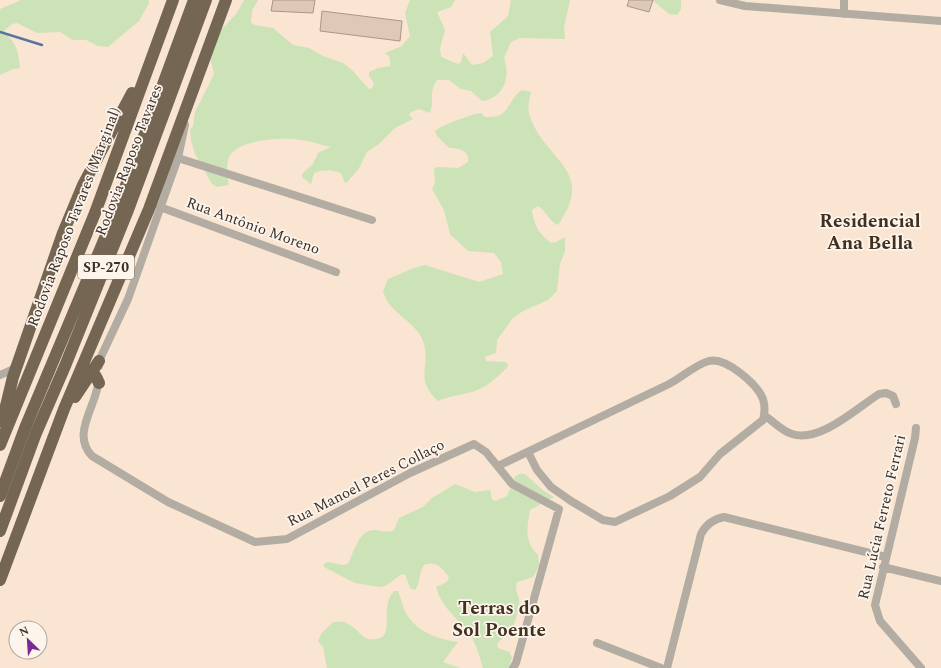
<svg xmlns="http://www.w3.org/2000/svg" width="941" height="668" viewBox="0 0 941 668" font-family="Spectral,serif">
<rect width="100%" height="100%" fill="#f9e5d1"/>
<path fill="#cce3b7" d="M21,0h128v3l-10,18 -31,26 -10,-1 -12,-6h-13l-13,-8 -23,1 -20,-10 -5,1 -7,6v3c13,13 13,18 15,35l-7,1 -13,6v-66z
M244,0h14l-6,11 -1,11 3,3 19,3 20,17 16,3 14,8 20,7 9,7 17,19 3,-1 2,-5 -5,-7v-4l9,-4 12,-2c1,-5 0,-10 -5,-13l17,-7 8,-10 -5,-23 5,-13h45l-4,7 -14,5 8,18 -5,19 1,8 17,7 3,-2 2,-9 9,12 11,-2 10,-7 -3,-24 18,-16 3,-16h59l-6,27 1,12 -45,-1 -9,4 -7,16c7,19 0,40 -22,43l-11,-10 -10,-2 -12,-9h-12c-9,14 -2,19 -7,33l-11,-4 -8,3 -2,3 4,4 -18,9 -16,16 -12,8 -9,18 -12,13h-1l-4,-10c-10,-3 -16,-4 -27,0l-3,11 -9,-7v-3l11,-10 5,-11 13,-6c-10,-2 -20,-6 -30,-7 -17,-3 -64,-1 -72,17 -3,8 -2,19 0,28l-12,2 -5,-3 -17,-30 -4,-14 -1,-10 3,-4 2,-14 19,-38 -4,-17 11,-27 16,-17z
M652,0h29v9l-4,6 -8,-1z
M522,90l9,2c-1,6 -4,15 -2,21 13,48 69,55 29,112 -9,-3 -11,-14 -20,-19l-6,4c2,15 6,23 19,33l5,-1 9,-5v14l-5,13 -3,27 -9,9 -25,11 -10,7 -16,22 -1,13 -11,4 1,4 20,1 2,4c-8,10 -24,23 -36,26 -12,3 -23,4 -34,9 -25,-23 -6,-36 -15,-60 -5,-15 -23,-24 -33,-36 -3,-3 -5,-9 -7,-14l5,-12 26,-11 11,-3 54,17 24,-8 -2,-12 -7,-9 -26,-2 -18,-17 -6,-24 -12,-21 3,-6 -1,-15 5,-1 19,1 10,-6c2,-12 -10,-14 -19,-14l-12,-12 -2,-5c2,-4 42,-19 46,-18l4,4c4,0 10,0 13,-1 12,-5 14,-21 24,-26z
M519,474h6l19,17 10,6 -24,13c-3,18 -6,32 8,45l1,11 -6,11 -16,5c-3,10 2,10 2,18 1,5 -5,27 -8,31 -4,5 -10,7 -14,13l1,4 11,4 3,5 -3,11h-26c-3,-10 -6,-21 -11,-30 -11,-19 -29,-26 -36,-51l11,-5 2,-5c-8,-10 -12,-16 -25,-12 -6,8 -3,18 -9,25l-5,-2 -5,-14 -5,1 -13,10 -7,2 -25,-4 -31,-16v-3l4,-2 15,3 5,-1c6,-12 11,-36 28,-34 6,1 12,3 18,0l5,-12 24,-11 9,-9 23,-14 20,8 15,-2 2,9 3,2 12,-5 8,-19z
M394,591h4c3,7 5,17 9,24 12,18 31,24 51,27l-15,20 17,6h-133l-4,-21 -5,-6 3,-7 12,-12c5,0 11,-1 15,2 13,6 12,17 28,15 4,-1 6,-1 8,-4 7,-9 -3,-29 10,-44z"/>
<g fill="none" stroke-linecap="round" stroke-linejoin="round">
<path stroke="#58759d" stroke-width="2.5" d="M0,32l42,13"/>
</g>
<path fill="#dec9b6" stroke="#aa9784" d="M273,0h42l-2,13 -42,-2z
M629,0h24l-4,12 -22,-6z
M322,11l80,10 -2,20 -80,-10z"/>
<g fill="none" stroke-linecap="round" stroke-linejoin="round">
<path stroke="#b2aca2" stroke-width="8" d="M720,0l25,6 196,15
M844,0v14
M178,158l194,62
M160,207l176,65
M99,366v-5l29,-62 50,-141 7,-33
M0,375l16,-7
M99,378c-1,27 -29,55 -7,78l76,46 87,40 32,-3 123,-66 64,-29 12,8 26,32 47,25 -43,154 -3,5
M764,415c9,6 18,16 28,19 28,9 65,-26 87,-40l7,-1 7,3 3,8
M916,428l-1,10 -40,167 5,16 41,47
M498,466c56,-27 113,-54 169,-81 15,-7 27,-20 42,-24 17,-4 48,23 54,38 2,7 2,14 0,21l-43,34 -20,23 -30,19 -55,26 -12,-2 -32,-19 -20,-14 -14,-17 -9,-18
M883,567l58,14
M597,643l64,25
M667,668l34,-134c5,-10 13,-15 23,-17l162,40"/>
<path stroke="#746652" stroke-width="12" d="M89,377l6,-2 4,8
M75,397l24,-36
M2,422l11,-45 50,-144 20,-48 49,-92
M0,445l95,-232 78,-213
M0,496l25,-68 93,-221 76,-207
M0,531l36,-98 29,-67 63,-156 78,-210
M0,580l64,-171 85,-200 77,-209"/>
</g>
<g text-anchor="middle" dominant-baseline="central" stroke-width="3.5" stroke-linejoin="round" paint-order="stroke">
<rect fill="#fdf4ec" stroke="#746c64" stroke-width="1" x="78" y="255" width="56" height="24" rx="3"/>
<g font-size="14" font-weight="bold" fill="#393129">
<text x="106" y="267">SP-270</text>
</g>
<g font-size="15" fill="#393129" stroke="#fdf4ec">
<text transform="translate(129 160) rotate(-69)">Rodovia Raposo Tavares</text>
<text transform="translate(74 217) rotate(-69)">Rodovia Raposo Tavares (Marginal)</text>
<text transform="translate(253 226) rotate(20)">Rua Antônio Moreno</text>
<text transform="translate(366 483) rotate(-27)">Rua Manoel Peres Collaço</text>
<text transform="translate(882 517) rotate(-77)">Rua Lúcia Ferreto Ferrari</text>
</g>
<g font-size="19" font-weight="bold" fill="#413121" stroke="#fdf4ec">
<text x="870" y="221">Residencial<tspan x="870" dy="22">Ana Bella</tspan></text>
<text x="499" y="608">Terras do<tspan x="499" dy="22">Sol Poente</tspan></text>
</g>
</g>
<g transform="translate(28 640) rotate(335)"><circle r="19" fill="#fdf4ec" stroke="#afa69e"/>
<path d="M0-3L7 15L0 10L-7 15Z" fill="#7a2899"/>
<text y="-6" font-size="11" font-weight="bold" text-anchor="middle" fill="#393129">N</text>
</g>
</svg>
